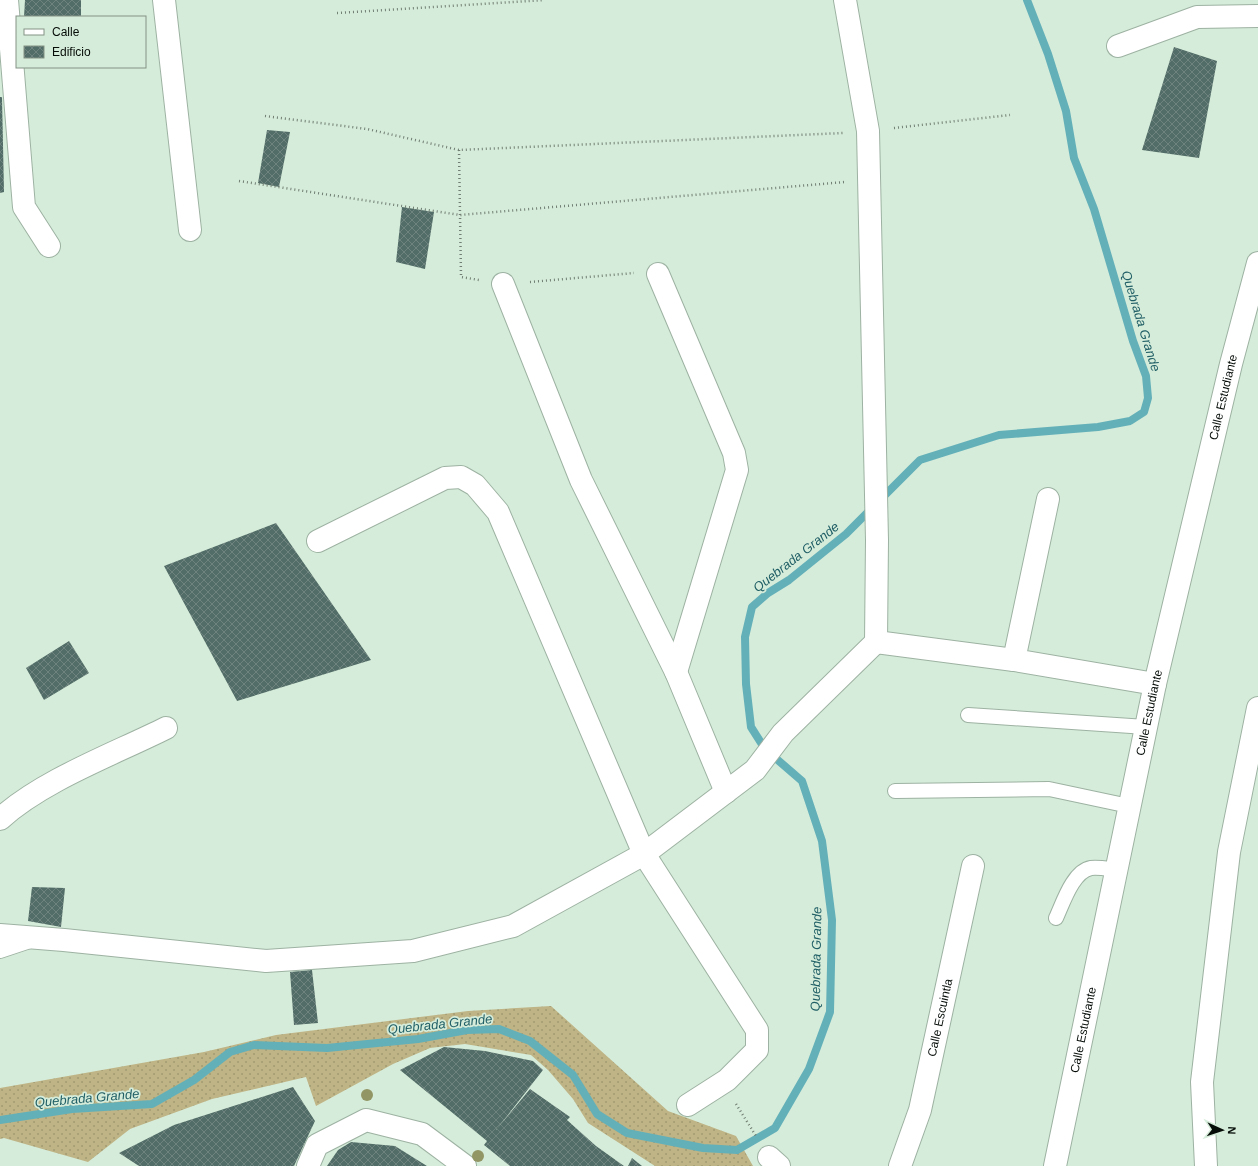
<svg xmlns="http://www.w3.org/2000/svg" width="1258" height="1166" viewBox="0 0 1258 1166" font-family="Arial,sans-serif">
<defs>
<pattern id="grass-dots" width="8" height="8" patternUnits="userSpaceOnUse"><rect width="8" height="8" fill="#beb485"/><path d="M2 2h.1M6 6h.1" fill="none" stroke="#a29a71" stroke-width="1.8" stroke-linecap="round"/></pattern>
<pattern id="building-cross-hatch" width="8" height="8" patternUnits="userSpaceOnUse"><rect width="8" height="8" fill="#526d67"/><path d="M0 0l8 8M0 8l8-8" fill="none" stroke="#6f837e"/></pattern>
</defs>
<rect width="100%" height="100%" fill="#d6ecda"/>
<path fill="url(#grass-dots)" d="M551,1006l117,105 68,25 17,30h-98l-67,-43 -15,-24 -25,-29 -17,-15 -66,-11 -35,4 -37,16 -77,42 -10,-29 -94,22 -82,30 -42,33 -84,-24 -4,1v-51l204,-36 72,-17 192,-24z"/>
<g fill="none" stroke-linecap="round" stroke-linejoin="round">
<path stroke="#64b0b9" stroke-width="8" d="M0,1120l72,-11 80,-5 42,-24 36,-28 24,-7 73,3 91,-9 49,-9 32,-1 31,12 43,34 24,39 30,19 76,15 34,2 38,-22 34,-59 21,-57 2,-92 -10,-79 -20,-60 -37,-32 -14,-22 -5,-43 -1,-47 7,-30 16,-14 21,-13 57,-46 74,-74 79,-25 99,-8 32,-6 14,-9 4,-14 -2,-22 -13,-35 -39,-132 -20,-51 -8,-47 -18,-57 -21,-54"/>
</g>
<path fill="url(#building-cross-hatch)" d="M25,0h56v17h-57z
M1174,47l43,14 -18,97 -57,-8z
M0,97h2l2,95 -4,1z
M267,130l23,2 -11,55 -21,-4z
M402,207l32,5 -9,57 -29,-7z
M276,523l95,137 -134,41 -73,-135z
M69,641l20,32 -45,27 -18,-32z
M32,887l33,1 -4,39 -33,-6z
M312,970l6,53 -24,2 -4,-53z
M444,1047l41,4 48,10 10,9 -47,60 34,-41 40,28 -3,3 29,26 28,20h-114l-26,-21 3,-4 -87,-71z
M293,1087l22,34 -21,45h-155l-20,-13 55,-28z
M351,1142l44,4 32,20h-100l11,-16z
M632,1158l10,8h-14z"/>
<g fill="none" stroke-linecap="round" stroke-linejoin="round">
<defs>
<path id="service" d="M968,715l178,12
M895,791l154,-2 80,17
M1056,918c7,-15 17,-47 35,-50 8,-1 17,1 25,2
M0,951l30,-10"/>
<g id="minor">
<path d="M7,0l17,207 25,39"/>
<path d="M164,0l26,230"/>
<path d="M1118,46l79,-29 61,-1"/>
<path d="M658,274l76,179 3,17 -61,202"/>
<path d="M503,284l78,196 95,192 50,120"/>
<path d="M318,541l127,-63 16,-1 14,8 23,27 146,342 113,176v20l-30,30 -39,25"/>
<path d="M876,642l138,18 141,24"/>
<path d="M1014,660l34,-161"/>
<path d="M0,819c43,-39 114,-65 166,-91"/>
<path d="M0,935l64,5 202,21 147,-10 100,-25 131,-72 111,-84 28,-37 93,-91 1,-102 -9,-409 -23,-131"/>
<path d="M769,1157l10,9"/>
<path d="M308,1166l9,-21 49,-25 56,14 43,32"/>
<path id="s1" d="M900,1166l20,-56 53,-244"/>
<path d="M1206,1166l-4,-84 27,-230 29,-144"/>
</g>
<g id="tertiary">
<path id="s2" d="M1055,1166l100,-482 76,-320 27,-101"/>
</g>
</defs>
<use href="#service" stroke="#9db2a2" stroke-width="16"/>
<use href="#minor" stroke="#9db2a2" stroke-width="24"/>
<use href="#tertiary" stroke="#9db2a2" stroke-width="24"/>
<path stroke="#707e73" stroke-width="2.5" stroke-dasharray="1 3" stroke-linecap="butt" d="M337,13l207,-13
M265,116l102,13 92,21 384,-17
M894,128l116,-13
M459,150l2,127 18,3
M239,181l221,34 385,-33
M530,282l104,-9
M736,1104l20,32"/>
<use href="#service" stroke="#fff" stroke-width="14"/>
<use href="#minor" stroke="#fff" stroke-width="22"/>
<use href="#tertiary" stroke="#fff" stroke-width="22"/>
</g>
<g fill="#929665">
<circle cx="367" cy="1095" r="6"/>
<circle cx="478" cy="1156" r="6"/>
</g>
<g text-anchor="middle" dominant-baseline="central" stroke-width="3.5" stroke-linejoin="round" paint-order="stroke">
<g font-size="12" fill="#060d08" stroke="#d6ecda">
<text stroke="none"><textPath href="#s2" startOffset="787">Calle Estudiante</textPath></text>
<text stroke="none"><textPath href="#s2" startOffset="463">Calle Estudiante</textPath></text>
<text stroke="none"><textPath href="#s1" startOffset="154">Calle Escuintla</textPath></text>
<text stroke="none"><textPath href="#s2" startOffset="139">Calle Estudiante</textPath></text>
</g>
<g font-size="13" font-style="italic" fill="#205f66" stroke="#d6ecda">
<text transform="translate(1141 321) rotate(73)">Quebrada Grande</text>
<text transform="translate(796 557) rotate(-38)">Quebrada Grande</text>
<text transform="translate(816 959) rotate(-89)">Quebrada Grande</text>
<text transform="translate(440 1024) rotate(-6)">Quebrada Grande</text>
<text transform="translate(87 1098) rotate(-5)">Quebrada Grande</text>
</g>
</g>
<rect x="16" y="16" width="130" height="52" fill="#d6ecda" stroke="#839386"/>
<rect x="24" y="29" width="20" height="6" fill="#ffffff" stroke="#839386"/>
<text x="52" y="36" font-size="12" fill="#060d08">Calle</text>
<rect x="24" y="46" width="20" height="12" fill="url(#building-cross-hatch)" stroke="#839386"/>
<text x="52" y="56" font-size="12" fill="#060d08">Edificio</text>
<g transform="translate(1222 1130) rotate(93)" stroke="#d6ecda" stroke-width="3" paint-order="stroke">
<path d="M0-3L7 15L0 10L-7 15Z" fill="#060d08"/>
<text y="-6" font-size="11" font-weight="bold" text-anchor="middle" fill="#060d08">N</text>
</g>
</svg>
